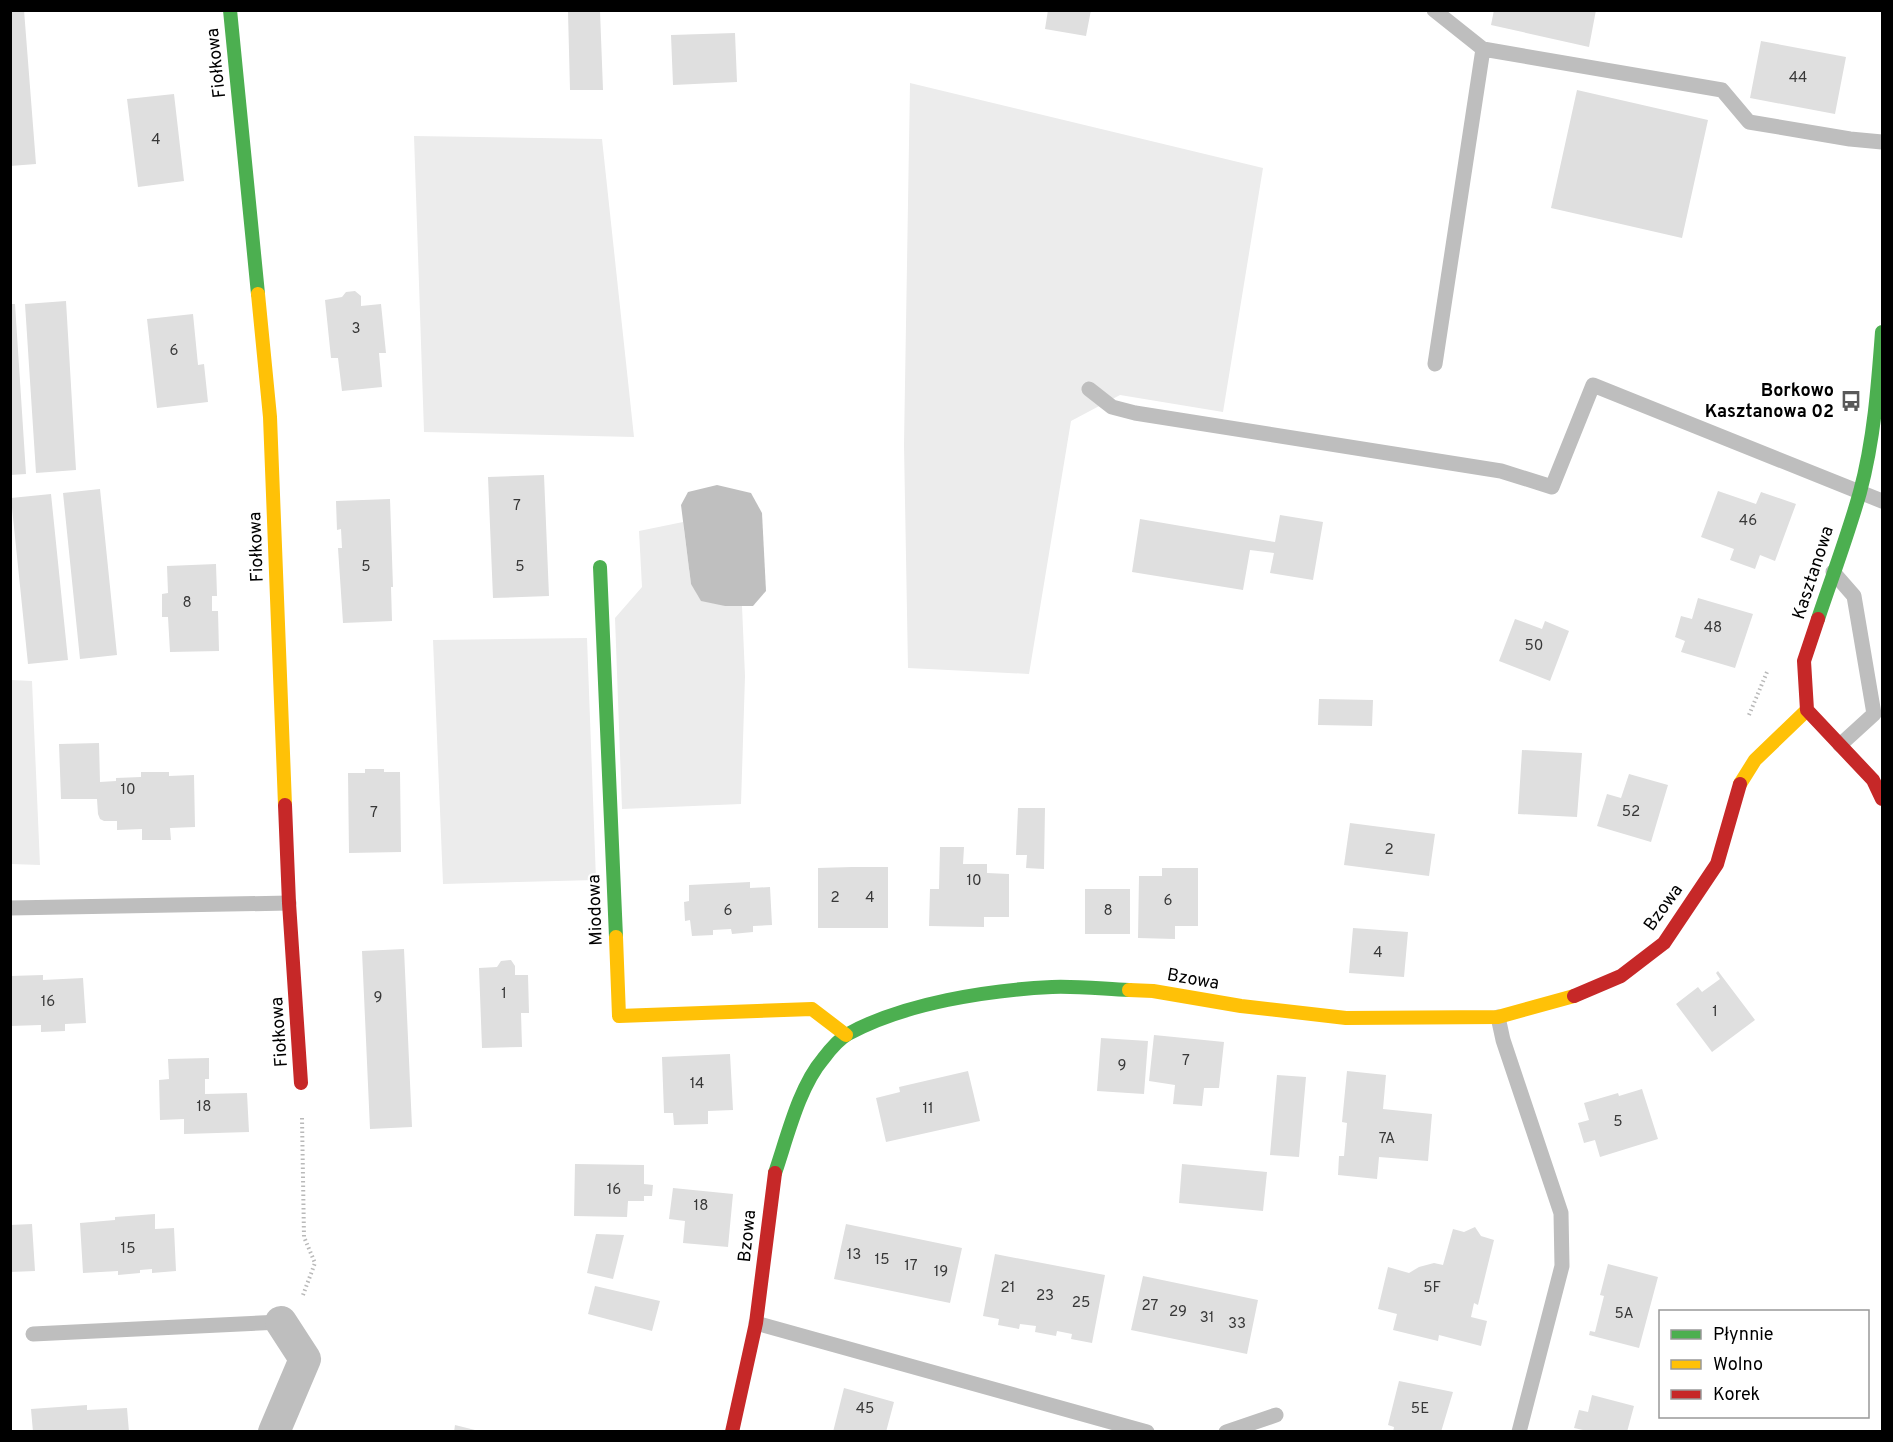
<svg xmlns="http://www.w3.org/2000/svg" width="1893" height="1442" viewBox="0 0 1893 1442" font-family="Overpass,sans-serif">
<rect width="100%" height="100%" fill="#fff"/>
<path fill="#ececec" d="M910,83l353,85 -40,244 -103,-17 -49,26 -42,253 -121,-6 -4,-223z
M414,136l188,3 32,298 -210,-5z
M683,522l8,62 34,22h17l3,70 -4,128 -119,5 -7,-191 27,-31 -3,-56z
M587,638l9,242 -153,4 -10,-244z
M11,680l21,1 8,184 -29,-1z"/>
<path fill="#bfbfbf" d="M717,485l34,8 11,20 4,78 -13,15h-28l-24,-5 -10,-17 -10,-79 7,-13z"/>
<path fill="#dfdfdf" d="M10,10h14l12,154 -26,2z
M1048,10h43l-5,26 -41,-7z
M1494,10h102l-7,37 -98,-22z
M600,11l3,79h-33l-2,-78z
M735,33l2,49 -64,3 -2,-50z
M1761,41l85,16 -11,57 -85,-16z
M1577,90l131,30 -26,118 -131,-30z
M174,94l10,87 -46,6 -11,-88z
M355,291l6,5v10l20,-2 5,49h-7l3,34 -40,4 -4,-33h-7l-6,-58 17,-3 4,-5z
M66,301l10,169 -40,3 -11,-169z
M10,304h5l11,170 -16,1z
M193,314l5,51 6,-1 4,38 -51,6 -10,-89z
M544,475l5,121 -56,2 -5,-121z
M100,489l17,166 -37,4 -17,-166z
M1718,491l38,13 5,-12 35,12 -21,57 -15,-6 -5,14 -25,-9 4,-11 -33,-12z
M51,494l17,166 -40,4 -17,-166z
M390,499l3,88h-2l1,34 -49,2 -5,-75h4l-1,-19 -4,1 -1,-29z
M1280,515l43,7 -10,58 -43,-7 4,-20 -24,-3 -7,40 -111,-18 8,-53 135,23z
M216,564l1,32h-5v15h6l1,40 -49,1 -2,-35h-6v-23l6,-1 -1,-27z
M1698,598l55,16 -18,54 -54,-16 4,-11 -10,-4 6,-21 11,3z
M1515,619l27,10 3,-8 24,10 -19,50 -51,-20z
M1319,699l54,1 -1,26 -54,-1z
M99,743l1,39 16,-1v-3l25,-1v-5h28v4l25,-1 1,52 -25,1 1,12h-29v-11l-25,1v-9h-13l-4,-2 -2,-5 -1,-15h-36l-2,-55z
M1522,750l60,3 -5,64 -59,-3z
M365,769h19v3h16l1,80 -52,1 -1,-80h17z
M1629,774l39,11 -17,57 -54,-16 10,-32 14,4z
M1018,808h27l-1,61 -18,-1 1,-13h-11z
M1350,823l85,11 -6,42 -85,-11z
M940,847h24l-1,17h24v9l22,1v43h-25v10l-55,-1 1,-37h9z
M852,867h36v61h-70v-60z
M1162,868h36v58h-23v13l-37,-1 1,-62h23z
M750,882v6l20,-1 2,38 -19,1v6l-21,2 -1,-5 -18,1v5l-21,1 -2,-16 -5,1 -1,-19 5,-1v-16z
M1085,889h45v45h-45z
M1353,928l55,4 -4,45 -55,-4z
M404,949l8,178 -42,2 -8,-178z
M511,960l4,6v9h13l1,38h-8l1,34 -40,1 -3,-80 18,-1 4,-6z
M1718,971l37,49 -43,32 -36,-48 22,-17 4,5 18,-13 -4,-6z
M43,975v5l40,-2 3,45 -21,1v7l-24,1v-7l-31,1v-50z
M1154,1035l70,7 -5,46h-15l-2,18 -29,-2 2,-19 -26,-4z
M1101,1038l47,3 -4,53 -47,-3z
M730,1054l3,56 -25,1v13l-34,1 -1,-12h-9l-2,-56z
M209,1058v21h-4v15l42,-1 2,39 -65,2v-15l-24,1 -1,-40 10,-1 -1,-20z
M968,1071l12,50 -94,21 -10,-44 24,-6 -1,-5z
M1347,1071l39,4 -3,34 49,5 -4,47 -49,-4 -2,22 -39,-4 1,-19h5l3,-33 -5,-1z
M1277,1075l29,2 -7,80 -29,-2z
M1642,1089l16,50 -58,18 -5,-17 -11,3 -6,-20 11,-3 -5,-17 34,-10 1,3z
M575,1164l69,1v19l9,1 -1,11h-8v5h-16l-1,16 -53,-1z
M1182,1164l85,8 -4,39 -84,-8z
M673,1188l60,6 -5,53 -45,-4 2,-22 -16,-2z
M155,1214v15l19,-1 2,43 -24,2v-4l-12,1v3l-22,2v-4l-35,2 -3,-50 35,-3v-3z
M32,1224l3,47 -25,1v-47z
M846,1224l116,24 -12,55 -116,-24z
M1475,1227l6,9 13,4 -16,65 -4,-2 -3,14 16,4 -6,25 -42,-11 -1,6 -45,-11 4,-16 -19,-5 10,-42 21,6 10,-6 15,-4 9,2 10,-36 11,3z
M596,1234l28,1 -11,44 -26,-6z
M995,1254l110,21 -13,68 -21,-4 1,-5 -15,-3 -1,5 -21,-4 1,-6 -16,-2 -1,5 -21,-4 1,-6 -16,-3z
M1608,1264l50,13 -19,71 -50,-13 1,-4 5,1 9,-36 -4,-1z
M1143,1276l115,24 -11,54 -116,-24z
M595,1286l65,15 -8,30 -64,-17z
M1399,1381l54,11 -12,40h-48l1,-5 -6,-2z
M844,1388l50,14 -8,30h-53z
M1592,1395l42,11 -7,26h-44v-2l-9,-2 5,-18 9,2z
M87,1405v5l40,-2 2,24h-96l-2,-23z
M455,1425l24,6v1h-25z"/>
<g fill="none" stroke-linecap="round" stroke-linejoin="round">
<path stroke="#b9b9b9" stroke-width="4" stroke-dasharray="1.5 3" stroke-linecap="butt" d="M1749,715l18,-43
M302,1118l2,119 11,26 -12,32"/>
<path stroke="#bebebe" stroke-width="15" d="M1434,10l49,39 239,41 27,32 101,17 32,3
M1435,364l48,-315
M1089,389l23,18 23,6 366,58 51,16 41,-102 289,116
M1833,572l21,24 20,118 -34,31
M10,908l279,-5
M1498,1017l5,23 58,173 1,53 -43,166
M756,1323l391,109
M33,1334l248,-12
M1226,1432l50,-17"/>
<path stroke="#bebebe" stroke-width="32" d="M274,1432l31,-73 -24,-37"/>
<path stroke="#4caf50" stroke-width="14" d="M230,10l28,284
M600,567l16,370
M1818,619c14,-42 30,-84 42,-127 14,-52 18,-106 22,-160
M775,1173c12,-35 24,-86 48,-114 6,-8 16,-20 25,-25 56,-31 141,-44 204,-47 25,-1 52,2 77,3"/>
<path stroke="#ffc107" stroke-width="14" d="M258,294l12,123 15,388
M1740,784l15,-24 52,-50
M616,937l3,79 193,-7 34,26
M1129,990l24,1 88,15 105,12 152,-1 76,-21"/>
<path stroke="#c62828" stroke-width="14" d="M1818,619l-14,42 3,49 66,70 9,19
M285,805l4,98 12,180
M1574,996l47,-20 43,-33 53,-79 23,-80
M732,1432l24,-109 19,-150"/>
</g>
<defs>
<symbol id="bus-bare" viewBox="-9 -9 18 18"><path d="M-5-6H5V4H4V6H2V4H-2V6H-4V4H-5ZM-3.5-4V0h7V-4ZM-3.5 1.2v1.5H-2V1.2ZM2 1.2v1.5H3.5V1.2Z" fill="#595959" stroke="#fff" stroke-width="2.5" paint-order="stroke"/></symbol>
</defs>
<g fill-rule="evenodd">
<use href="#bus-bare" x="1836" y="386" width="30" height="30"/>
</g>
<g text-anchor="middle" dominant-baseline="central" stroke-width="4.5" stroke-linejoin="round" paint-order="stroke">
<g font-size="15" fill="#383838">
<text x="1798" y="78">44</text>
<text x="156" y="140">4</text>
<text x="356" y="329">3</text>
<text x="174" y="351">6</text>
<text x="517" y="506">7</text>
<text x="1748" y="521">46</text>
<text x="366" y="567">5</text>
<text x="520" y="567">5</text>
<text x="187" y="603">8</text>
<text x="1713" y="628">48</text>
<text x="1534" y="646">50</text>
<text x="128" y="790">10</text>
<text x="1631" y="812">52</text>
<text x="374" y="813">7</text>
<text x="1389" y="850">2</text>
<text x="974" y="881">10</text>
<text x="835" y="898">2</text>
<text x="870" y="898">4</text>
<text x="1168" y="901">6</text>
<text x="728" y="911">6</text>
<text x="1108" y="911">8</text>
<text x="1378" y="953">4</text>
<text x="504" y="994">1</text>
<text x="378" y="998">9</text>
<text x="48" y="1002">16</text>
<text x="1715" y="1012">1</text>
<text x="1186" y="1061">7</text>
<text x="1122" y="1066">9</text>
<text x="697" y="1084">14</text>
<text x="204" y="1107">18</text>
<text x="928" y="1109">11</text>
<text x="1618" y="1122">5</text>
<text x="1387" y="1139">7A</text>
<text x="614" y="1190">16</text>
<text x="701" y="1206">18</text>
<text x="128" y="1249">15</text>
<text x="854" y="1255">13</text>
<text x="882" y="1260">15</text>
<text x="911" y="1266">17</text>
<text x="941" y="1272">19</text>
<text x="1008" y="1288">21</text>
<text x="1432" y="1288">5F</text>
<text x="1045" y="1296">23</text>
<text x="1081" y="1303">25</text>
<text x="1150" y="1306">27</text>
<text x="1178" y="1312">29</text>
<text x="1624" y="1314">5A</text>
<text x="1207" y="1318">31</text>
<text x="1237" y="1324">33</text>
<text x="865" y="1409">45</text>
<text x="1420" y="1409">5E</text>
</g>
<g font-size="18" fill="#000" stroke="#fff">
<text transform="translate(217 63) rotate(-96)">Fiołkowa</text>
<text transform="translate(257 547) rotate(-92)">Fiołkowa</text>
<text transform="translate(1814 573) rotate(-72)">Kasztanowa</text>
<text transform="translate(1664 908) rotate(-54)">Bzowa</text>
<text transform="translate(596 910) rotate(-92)">Miodowa</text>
<text transform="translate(1193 980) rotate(10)">Bzowa</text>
<text transform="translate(280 1032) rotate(-94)">Fiołkowa</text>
<text transform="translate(748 1236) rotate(-84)">Bzowa</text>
</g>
<g font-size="18" font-weight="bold" fill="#000" stroke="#fff" text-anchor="end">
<text x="1834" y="391">Borkowo<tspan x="1834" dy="21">Kasztanowa 02</tspan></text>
</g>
</g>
<rect width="1893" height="1442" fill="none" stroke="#000000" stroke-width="24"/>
<rect x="1659" y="1310" width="210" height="108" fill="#ffffff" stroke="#999999" stroke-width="1.5"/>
<rect x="1671" y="1330" width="30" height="9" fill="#4caf50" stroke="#999999" stroke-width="1.5"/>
<text x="1713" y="1340" font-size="18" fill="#000000">Płynnie</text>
<rect x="1671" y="1360" width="30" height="9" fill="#ffc107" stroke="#999999" stroke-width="1.5"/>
<text x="1713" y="1370" font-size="18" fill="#000000">Wolno</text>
<rect x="1671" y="1390" width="30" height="9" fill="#c62828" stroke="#999999" stroke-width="1.5"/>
<text x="1713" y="1400" font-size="18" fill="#000000">Korek</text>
</svg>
